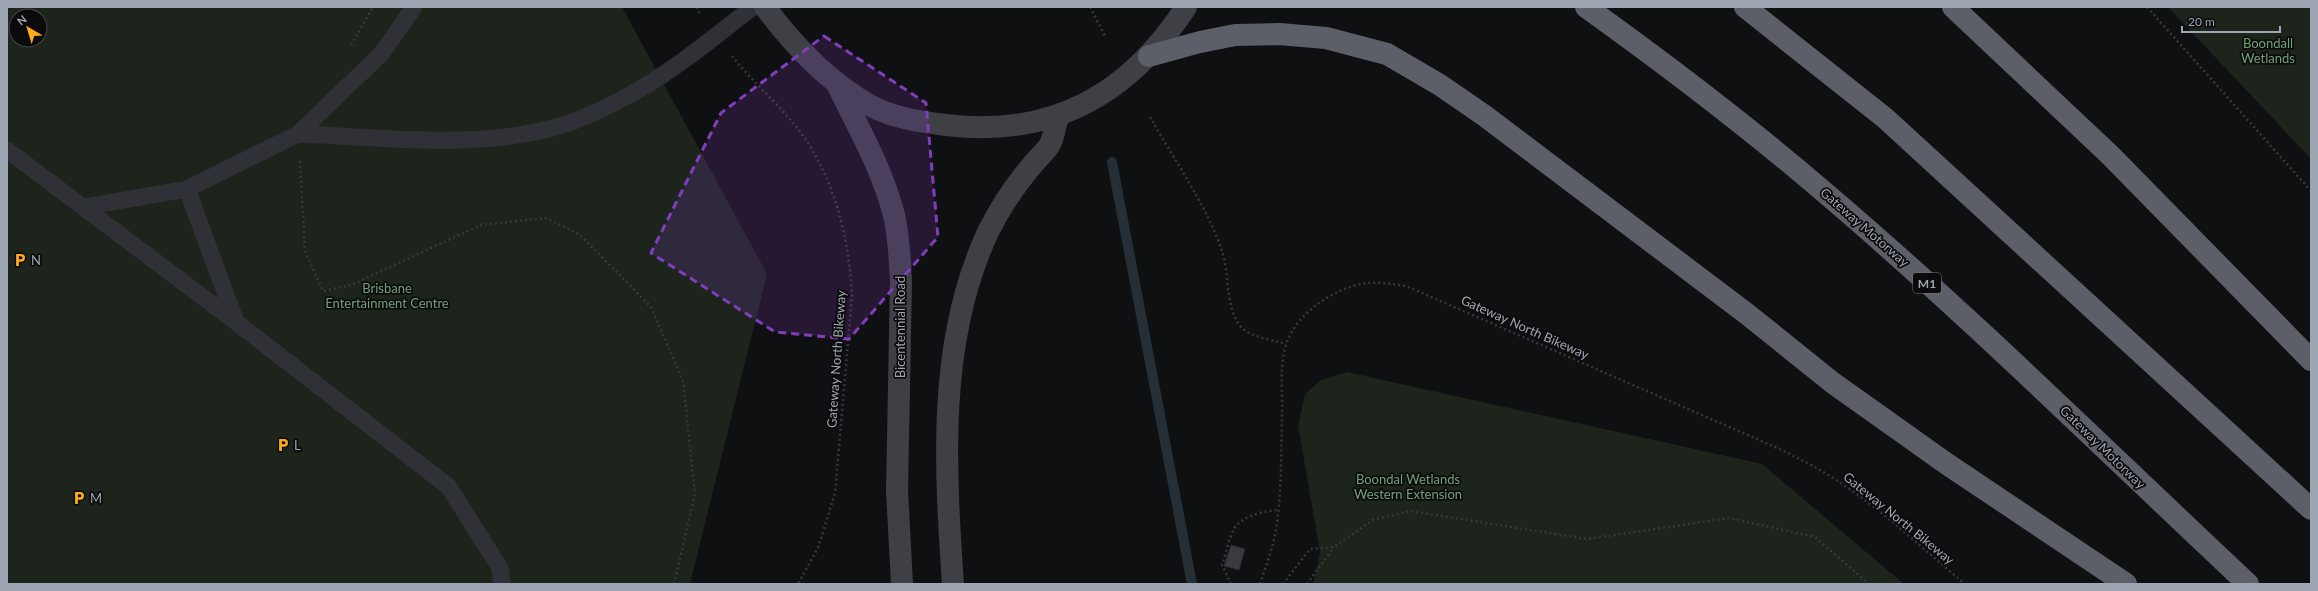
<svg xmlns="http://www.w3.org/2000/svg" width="2318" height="591" viewBox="0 0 2318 591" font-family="Lato,sans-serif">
<rect width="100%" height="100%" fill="#0f1011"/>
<path fill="#1c241c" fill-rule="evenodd" d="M7,7h615l145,267 -77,310h-683zM16,16h24v24h-24z
M2168,7h143v152z
M1347,372l415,92 142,120h-591l7,-32 -22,-127 7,-31 16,-14z"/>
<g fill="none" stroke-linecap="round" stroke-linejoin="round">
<path stroke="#252f35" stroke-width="10" d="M1112,162l80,422"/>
</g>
<path fill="#3a3b41" stroke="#29292d" d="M1231,545l14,4 -6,21 -15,-4z"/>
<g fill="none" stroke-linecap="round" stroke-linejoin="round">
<path stroke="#36383d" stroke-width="2.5" stroke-dasharray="2 3" stroke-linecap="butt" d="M696,7l5,8
M1090,7l15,29
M2147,7l164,184
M351,45l22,-38
M732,56c23,29 53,53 74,84 31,47 43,101 46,156l-17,197 -17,55 -20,36
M1150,117c24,43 58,90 73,137 6,21 3,60 20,75 11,9 30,11 43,15
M300,161l5,90 18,40 28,-6 130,-60 65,-7 33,16 72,73 32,74 12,113 -21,90
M1231,584l-9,-19c4,-11 6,-25 12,-36 7,-13 30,-18 44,-19
M1260,584c6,-18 13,-36 16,-55 6,-37 5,-77 6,-115 1,-22 -3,-47 4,-69 10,-32 49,-58 81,-62 13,-1 26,1 39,3l376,164c13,7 26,13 38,20 53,31 98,75 145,114
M1283,584l27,-35 24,-2 39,-27 37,-9 177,28 142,-21 86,19 54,47
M1307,584l27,-37"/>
<path stroke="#303136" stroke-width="17" d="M298,134c79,3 165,14 242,-3 35,-7 69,-24 100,-42 40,-23 76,-54 113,-82
M7,150l229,172 213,165 51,81 2,16
M187,189l49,133
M84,207l103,-18 111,-55 84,-81 32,-46"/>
<path stroke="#3e4046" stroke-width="22" d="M765,7c29,39 63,75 106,99 23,12 50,16 75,19 106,13 183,-30 240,-118
M836,82c21,43 46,86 58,133 5,21 6,45 7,67l-4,209 5,93
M953,584c-8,-117 -16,-243 35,-352 11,-22 26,-45 41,-63 6,-8 14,-15 20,-23 5,-8 6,-20 9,-29"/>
<path stroke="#5c5f68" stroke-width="22" d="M1586,7c81,58 161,119 237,184 147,125 284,261 425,393
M1745,7l140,111 426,391
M1953,7l158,149 200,204
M1149,56l51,-14 35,-7 44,-1 47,4 61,16 53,31 45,31 262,198 86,69 114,81 179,120"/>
</g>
<path fill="#803ebd" fill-opacity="0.2" stroke="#803ebd" stroke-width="3" stroke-dasharray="8 5" stroke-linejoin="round" d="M824,36l102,67 12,134 -89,102 -74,-7 -124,-79 70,-140z"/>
<defs>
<symbol id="parking-bare" viewBox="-9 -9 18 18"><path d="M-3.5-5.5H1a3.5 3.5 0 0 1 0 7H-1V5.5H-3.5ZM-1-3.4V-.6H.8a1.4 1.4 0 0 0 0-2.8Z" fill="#ffac1a" stroke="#0b0b0c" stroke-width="2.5" paint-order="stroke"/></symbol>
</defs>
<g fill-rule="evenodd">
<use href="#parking-bare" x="10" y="250" width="20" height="20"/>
<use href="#parking-bare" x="273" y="435" width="20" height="20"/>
<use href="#parking-bare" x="69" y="488" width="20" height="20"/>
</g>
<g text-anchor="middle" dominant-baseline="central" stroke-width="3.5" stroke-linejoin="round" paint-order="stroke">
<rect fill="#0b0b0c" stroke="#737881" stroke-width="1" x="1913" y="273" width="28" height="20" rx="3"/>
<g font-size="12" font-weight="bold" fill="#9fa6b3">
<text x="1927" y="283">M1</text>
</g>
<g font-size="13" fill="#74a076" stroke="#0b0b0c">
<text x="2268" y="43">Boondall<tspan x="2268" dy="15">Wetlands</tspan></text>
<text x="387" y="288">Brisbane<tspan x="387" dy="15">Entertainment Centre</tspan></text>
<text x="1408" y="479">Boondal Wetlands<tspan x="1408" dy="15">Western Extension</tspan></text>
</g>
<g font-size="13" fill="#9fa6b3" stroke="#0b0b0c">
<text transform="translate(1865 227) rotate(41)">Gateway Motorway</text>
<text transform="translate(900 327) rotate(-90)">Bicentennial Road</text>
<text transform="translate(1525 327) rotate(24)">Gateway North Bikeway</text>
<text transform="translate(836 359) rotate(-86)">Gateway North Bikeway</text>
<text transform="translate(2103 447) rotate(44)">Gateway Motorway</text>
<text transform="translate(1899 518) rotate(39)">Gateway North Bikeway</text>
</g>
<g font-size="13" fill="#9fa6b3" stroke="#0b0b0c" text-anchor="start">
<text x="31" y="260">N</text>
<text x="294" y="445">L</text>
<text x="90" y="498">M</text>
</g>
</g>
<rect width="2318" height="591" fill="none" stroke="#9fa6b3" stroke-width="16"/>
<g transform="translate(28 28) rotate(322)"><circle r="19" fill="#0b0b0c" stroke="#46494f"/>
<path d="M0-3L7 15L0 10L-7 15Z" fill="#ffac1a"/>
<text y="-6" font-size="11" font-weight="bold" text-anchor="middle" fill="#9fa6b3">N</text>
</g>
<path d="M2182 26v6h98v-6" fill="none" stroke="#9fa6b3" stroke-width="2"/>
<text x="2188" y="26" font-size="12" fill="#9fa6b3" stroke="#0b0b0c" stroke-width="3" paint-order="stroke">20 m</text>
</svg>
